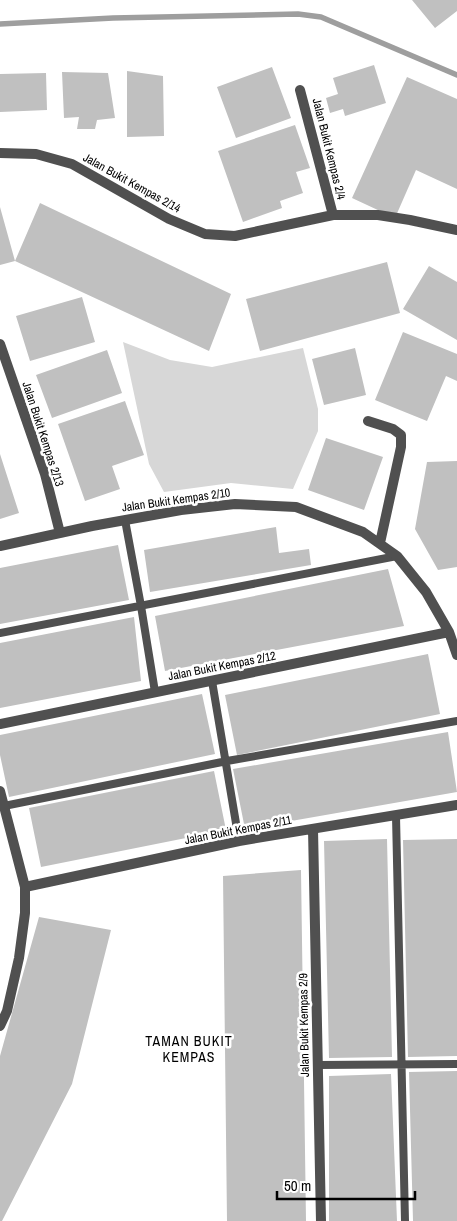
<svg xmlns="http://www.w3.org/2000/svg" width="457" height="1221" viewBox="0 0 457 1221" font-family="'Archivo Narrow',sans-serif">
<rect width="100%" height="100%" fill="#fff"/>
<path fill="#d7d7d7" d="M123,342l47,18 42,7 91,-19 15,61v22l-25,58 -62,-6 -67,9 -15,-28z"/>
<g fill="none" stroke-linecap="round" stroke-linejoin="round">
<path stroke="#9e9e9e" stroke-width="5.5" d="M0,24l113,-6 185,-4 23,3 136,58"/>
</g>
<path fill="#c0c0c0" d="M412,0h45v11l-22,17z
M374,65l12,38 -41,13 -2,-7 -13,4 -4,-15 12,-4 -5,-16z
M272,67l19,51 -55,20 -19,-51z
M127,71l36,5 1,60 -37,1z
M62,72l46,1 7,45 -18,2 -2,9h-18l2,-12 -15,1z
M46,73l1,37 -47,2v-38z
M407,77l50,22v90l-41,-19 -21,48 -43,-20z
M295,125l15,43 -14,4 7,21 -23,8 2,7 -39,14 -25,-71z
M40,203l191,91 -22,57 -194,-90z
M0,207l15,54 -15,4z
M387,262l13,51 -140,38 -14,-52z
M429,266l28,16v58l-54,-31z
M82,297l13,45 -65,19 -14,-45z
M403,332l54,22v27l-11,-5 -19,45 -52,-21z
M355,348l11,47 -42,10 -12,-46z
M107,350l15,43 -70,25 -16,-43z
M125,401l19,54 -32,11 8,23 -35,12 -27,-77z
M326,438l57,19 -19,53 -56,-20z
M0,454l19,59 -19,6z
M457,461v106l-19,3 -23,-41 12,-67z
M276,527l3,26 30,-4 2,16 -161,27 -6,-42z
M118,545l11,55 -129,24v-56z
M388,569l16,57 -239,45 -10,-55z
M134,617l7,64 -141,27v-65z
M428,654l12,60 -203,41 -12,-60z
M202,694l13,60 -206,43 -9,-42v-20z
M448,732l9,60 -212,37 -12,-60z
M214,771l12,59 -185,37 -12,-59z
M387,839l5,218 -63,1 -5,-217z
M457,839v217l-49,1 -5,-217z
M301,870l5,351h-79l-4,-345z
M39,917l72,13 -39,154 -70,137h-2v-165z
M457,1071v150h-44l-4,-149z
M391,1074l6,147h-68v-145z"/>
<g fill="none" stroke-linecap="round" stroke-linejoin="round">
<path stroke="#505050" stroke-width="8" d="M125,520l16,86 14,86
M0,633l397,-77
M212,681l27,160
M4,806l223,-45 230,-40
M396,816l9,405
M318,1065l139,-1"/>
<path stroke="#505050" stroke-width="10" d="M300,90l33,125
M0,153l36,1 36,10 97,55 36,15 30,2 98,-21h45l32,5 47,10
M0,344l45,130 15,59
M368,421l25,8 8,6v12l-21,96
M0,546l92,-20 89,-16 54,-6 61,3 67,25 34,24 29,36 23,40 8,23
M0,724l449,-92
M0,791l25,96v26l-6,45 -12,53 -7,15
M313,829l8,392
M25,887l214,-46 218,-36"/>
</g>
<g text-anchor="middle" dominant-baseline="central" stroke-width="5" stroke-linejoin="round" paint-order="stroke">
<g font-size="12" fill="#000" stroke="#fff">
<text transform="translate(329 149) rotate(76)">Jalan Bukit Kempas 2/4</text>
<text transform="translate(132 183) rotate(29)">Jalan Bukit Kempas 2/14</text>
<text transform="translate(43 434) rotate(72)">Jalan Bukit Kempas 2/13</text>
<text transform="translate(176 500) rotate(-8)">Jalan Bukit Kempas 2/10</text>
<text transform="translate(222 666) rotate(-11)">Jalan Bukit Kempas 2/12</text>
<text transform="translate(238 830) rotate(-11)">Jalan Bukit Kempas 2/11</text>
<text transform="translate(304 1025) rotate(-91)">Jalan Bukit Kempas 2/9</text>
</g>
<g font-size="14" letter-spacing="1" fill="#000" stroke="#fff">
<text x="189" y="1041">TAMAN BUKIT<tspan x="189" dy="16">KEMPAS</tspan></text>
</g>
</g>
<path d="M277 1191v8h138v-8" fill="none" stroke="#000000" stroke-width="2.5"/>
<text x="284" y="1191" font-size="15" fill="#000000" stroke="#ffffff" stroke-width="4" paint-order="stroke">50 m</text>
</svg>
